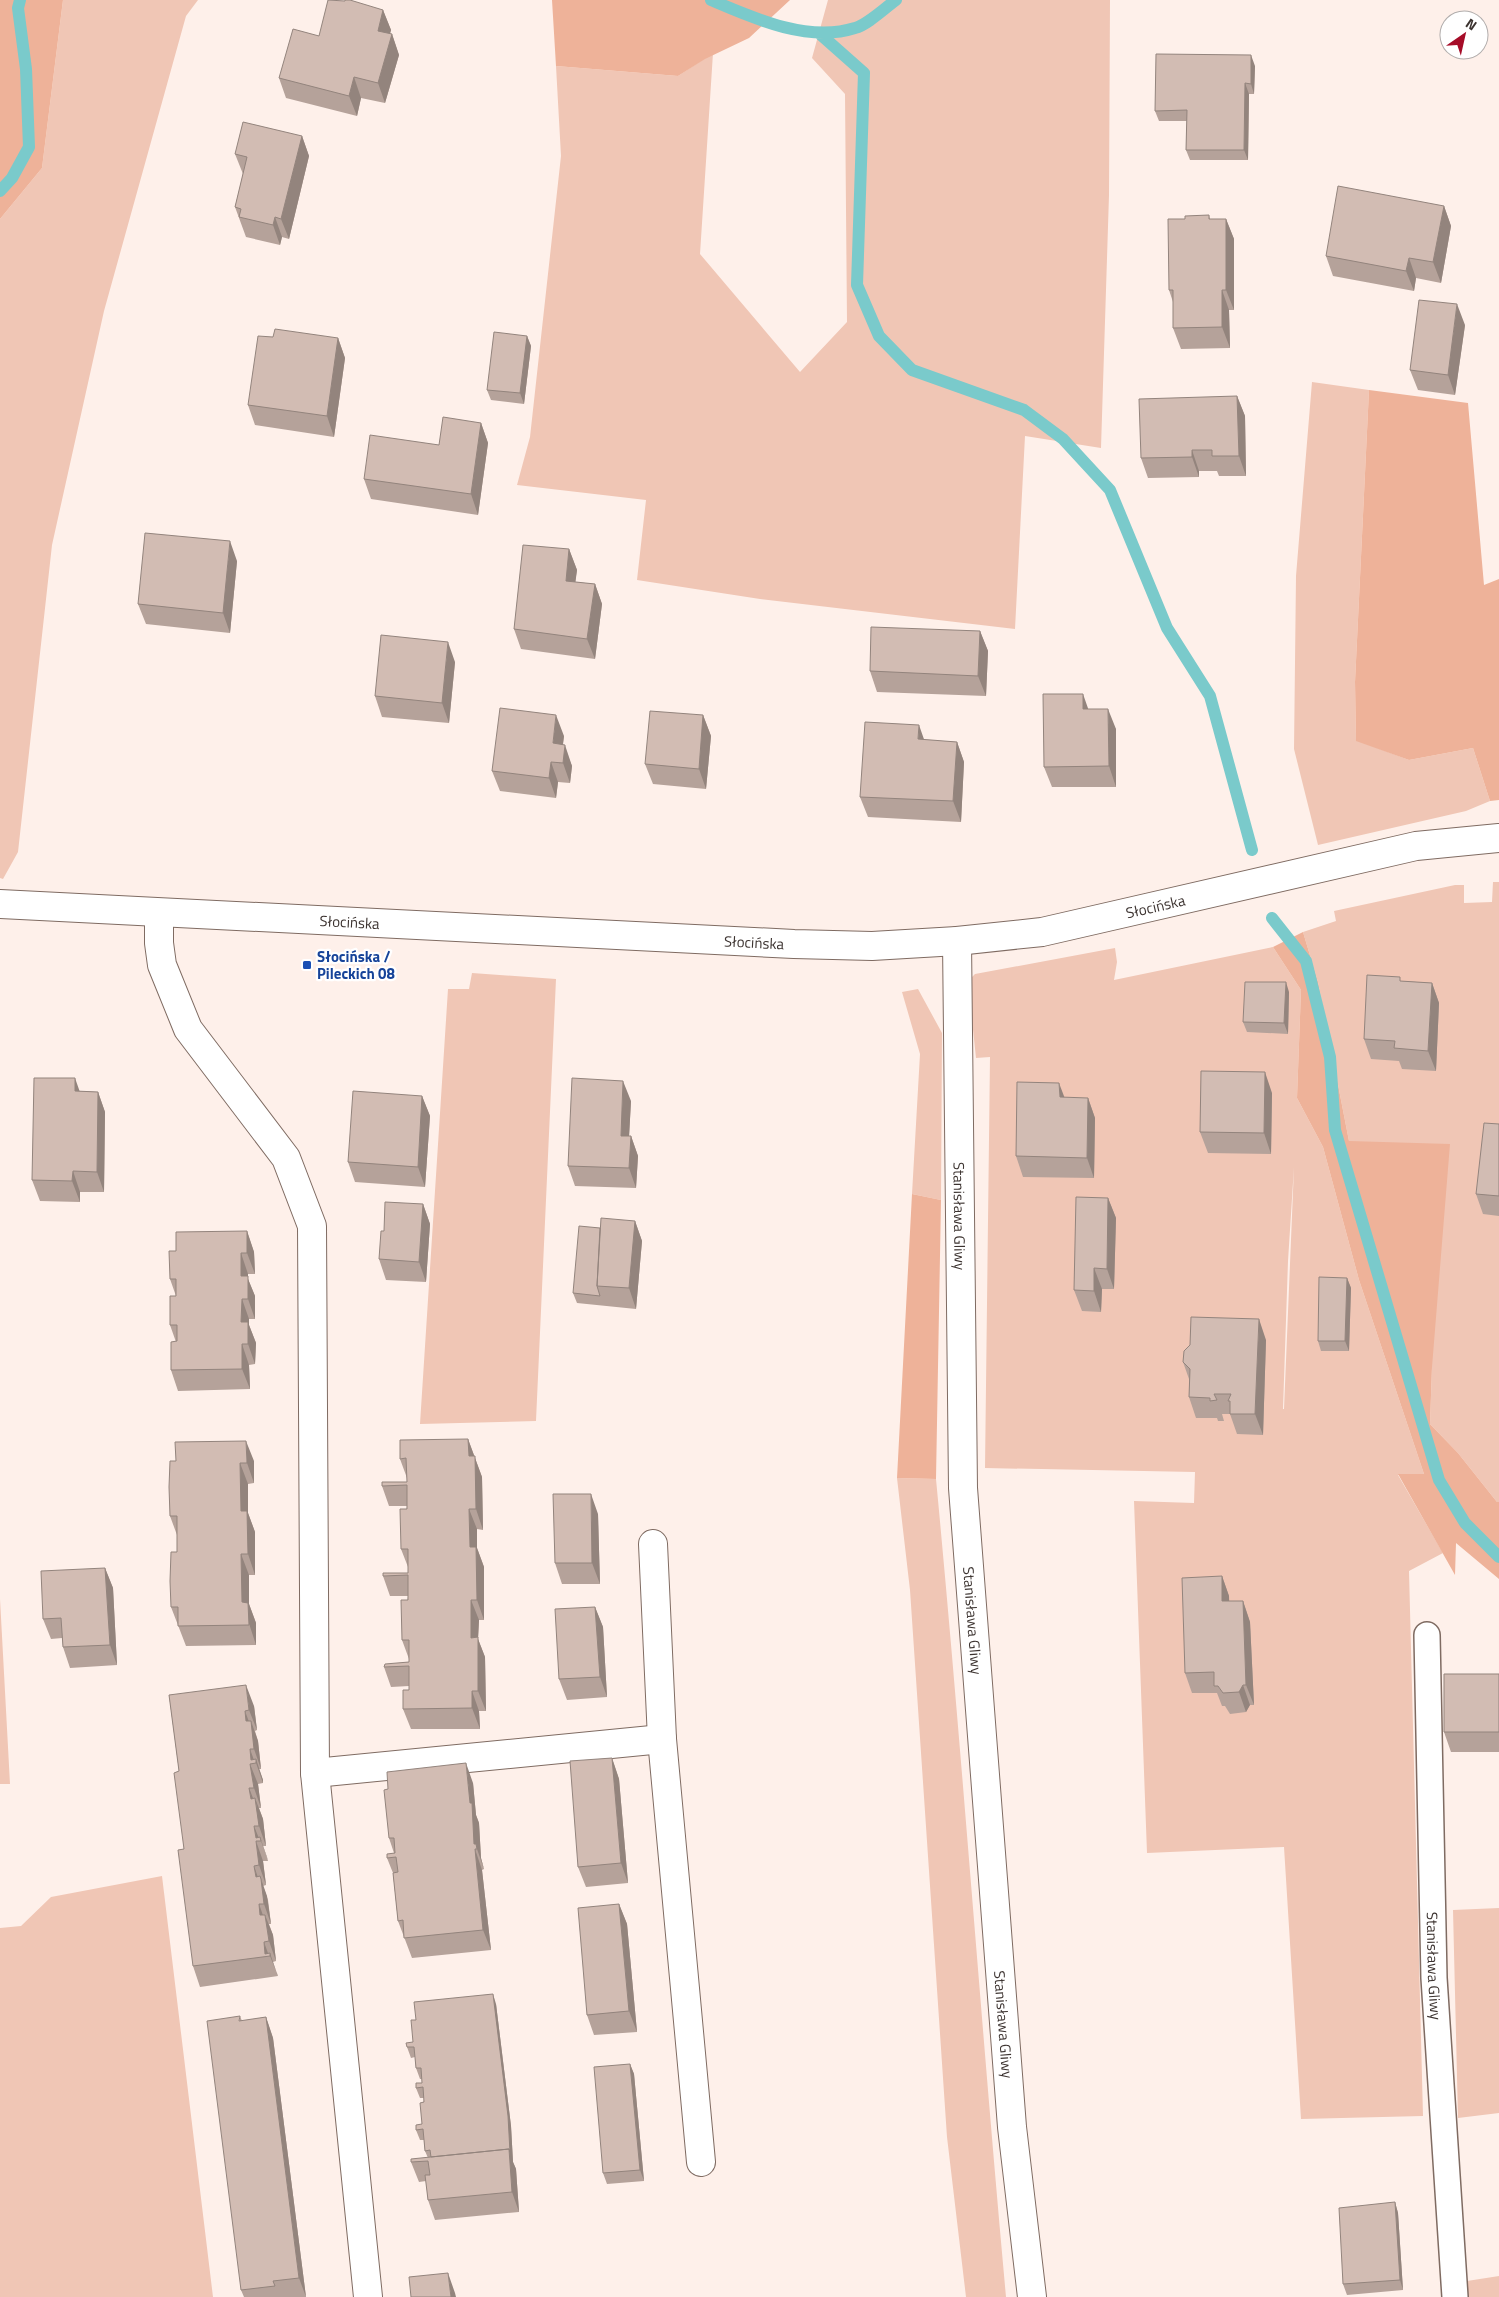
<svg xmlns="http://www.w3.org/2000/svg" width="1499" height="2297" viewBox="0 0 1499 2297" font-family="'Titillium Web',sans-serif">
<rect width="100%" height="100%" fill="#fef0ea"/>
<path fill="#f0c6b5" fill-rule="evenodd" d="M63,0h135l-12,16 -82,295 -52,234 -34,307 -15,27 -3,-1v-659l42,-51z
M828,0h282l-1,195 -8,253 -76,-12 -10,193 -255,-30 -123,-19 9,-80 -129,-15 13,-48 31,-281 -5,-90 122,10 35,-23 -13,201 100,118 47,-50 -2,-228 -33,-36z
M1312,382l57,8 -14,292 1,58 53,20 64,-12 17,53 -24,10 -148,34 -24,-96 2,-173z
M1493,882h6v620h-2l-39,-49 -28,-29 2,-57 -83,-226 -31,-159 -15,-50 33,-11 -2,-10 121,-26h9v18l28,-1z
M1273,947l28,43 -4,108 26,49 36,133 65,194 -26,1 45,78 -34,18 14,545 -122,3 -17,-272 -137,6 -13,-352 60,2 1,-31 -210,-4 5,-411 -14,1 -8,-77 7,-7 140,-26 2,14 -3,18zM1294,1167l-10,242h-1l5,-148z
M472,973l84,6 -20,442 -116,3 28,-435h21z
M918,989l24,44 -1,167 -29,-6 8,-140 -18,-62z
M897,1478l39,1c26,273 45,545 70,818h-40l-19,-160 -37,-547z
M0,1599l10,185h-10z
M162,1876l51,421h-213v-369l21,-2 30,-29z
M1499,1908v205l-41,5 -5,-208z
M1499,2276v21h-31l-1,-16z"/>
<path fill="#eeb299" d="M0,0h63l-21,168 -42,51z
M552,0h238l-41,38 -44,21 -27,17 -122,-10z
M1369,390l99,13 16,182 15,-6v221l-9,1 -17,-53 -64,12 -53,-19 -1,-59z
M1303,932l15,50 31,159 101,3 -18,223 -2,57 28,29 39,49h2v77l-43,-36 -1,32 -57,-101h26l-65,-194 -36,-133 -26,-49 4,-108 -28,-43z
M912,1194l29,6 -5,279 -39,-1z"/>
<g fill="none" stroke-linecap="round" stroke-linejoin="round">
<path stroke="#7acacb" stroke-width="12" d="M711,0c42,18 97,43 144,28 12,-3 30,-20 41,-28
M820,34l44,39 -7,212 22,51 33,34 112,40 39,29 47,51 57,138 43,68 42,154
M0,191l12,-13 17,-31 -3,-78 -8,-61 2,-8
M1272,918l34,43 24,96 5,73 104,350 26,43 34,34"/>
<defs>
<g id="lane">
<path id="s1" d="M1427,1635l7,343 21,319"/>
</g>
<g id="street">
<path d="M159,913v30l3,22 26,64 98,129 26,68 3,547 53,524"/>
<path id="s2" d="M957,941l6,547 49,639 20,170"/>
<path d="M653,1544l9,195 39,423"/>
<path d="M315,1773l347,-34"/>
</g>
<g id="secondary">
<path id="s3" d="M0,904l794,40 78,2 85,-5 85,-9 374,-86 83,-8"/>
</g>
</defs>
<use href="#lane" stroke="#7f6b62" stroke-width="28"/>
<use href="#street" stroke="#7f6b62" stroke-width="30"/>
<use href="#secondary" stroke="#7f6b62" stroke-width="30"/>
<use href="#lane" stroke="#fff" stroke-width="25"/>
<use href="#street" stroke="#fff" stroke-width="28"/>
<use href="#secondary" stroke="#fff" stroke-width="28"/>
</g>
<path fill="#b5a29a" d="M383,10l8,20 -1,4h2l7,21 -14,48 -24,-5 -4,18 -71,-18 -7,-20 40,-42z
M1255,66l-1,28h-5l-1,66h-58l-4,-10 1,-29h-28l-4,-10z
M302,136l7,20 -20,83 -7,-2 -2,8 -34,-8 -11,-30 8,-33 -8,-20z
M1444,206l7,20 -10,57 -25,-5 -2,13 -81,-15 -7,-20z
M1209,215l1,4h16l8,20v71h-5l1,38 -49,1 -8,-21v-26l-4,-12 16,-71z
M1465,325l-10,70 -37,-5 -8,-20z
M527,336l4,10 -7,58 -33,-4 -4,-10z
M338,338l7,20 -11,79 -79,-12 -7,-20z
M1237,396l8,20 1,60h-27l-2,-5h-18v6l-51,1 -7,-20z
M481,423l7,20 -10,72 -107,-16 -7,-20 75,-34z
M569,549l8,21 -2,12 20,2 7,20 -7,55 -74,-10 -7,-20z
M237,561l-7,72 -84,-9 -8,-20z
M980,631l8,20 -2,45 -109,-4 -7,-21z
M455,662l-6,61 -67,-6 -7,-21z
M1088,709l28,20v58h-64l-8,-20z
M703,715l8,21 -5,53 -53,-5 -8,-20z
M564,736l-1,9 9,21 -2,17 -12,-1 -2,16 -56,-7 -8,-20z
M924,740l33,2 7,20 -3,60 -93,-5 -8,-20z
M1402,981l30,2 7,20 -3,68 -34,-2 -3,-8 -28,-2 -7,-20z
M1289,992l-1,42 -41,-2 -4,-10z
M80,1091l18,1 7,20 -1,80h-24v10l-40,-1 -8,-21z
M1272,1093l-1,61 -63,-1 -8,-21z
M422,1096l8,20 -5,71 -70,-5 -7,-20z
M1088,1098l7,20 -1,60 -71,-1 -7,-21z
M631,1101l-2,35h2l7,20 -2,32 -61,-2 -7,-20z
M1499,1124v92l-16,-2 -7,-20z
M1108,1198l8,20 -2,71h-12l-1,23 -19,-1 -8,-21z
M423,1204l7,20 -4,58 -40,-2 -7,-21z
M635,1221l7,20 -6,68 -59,-6 -4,-10 28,-65z
M247,1231l7,21 1,22h-7v5l7,17v23h-6v6l7,18 -1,21 -6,1 1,24 -72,2 -7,-21 5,-28 -6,-17 6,-29 -6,-17 6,-28z
M1347,1278l4,10 -2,63h-28l-3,-10z
M1266,1340l-3,95 -26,-1 -7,-20h-8l2,7h-6l-1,-3h-21l-7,-21v-18l-6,-17z
M468,1439l14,38 1,53 -6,-1v19l7,19v53h-5l-1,19 7,18 1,54h-7l1,18h-69l-8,-20 6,-19v-4l-18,1 -7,-20 25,-5v-3l-7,-19 6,-44h-18l-7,-20 25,-3v-6l-7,-18 6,-43h-18l-7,-20 25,-4v-4l-7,-19z
M170,1461h84v22l-6,1v29l7,19v43h-6v29l7,19v22l-70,1 -15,-39 6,-55v-17l-7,-19z
M598,1514l2,70h-38l-7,-21z
M105,1568l8,20 4,77 -47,3 -7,-21 -1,-9 -11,1 -8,-20z
M1222,1576l7,20v5h14l7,21 4,83h-4l-4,7 -16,2 -5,-8h-3l-5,-13h-25l-7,-20z
M595,1607l8,20 4,70 -40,3 -8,-21z
M1499,1674v78h-48l-7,-20z
M169,1695l85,11 3,24 -2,1 3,10 3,28h-2l4,11v3l-5,1 3,24h-2l4,11 3,27h-3l5,15h-5l3,24 -3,1 5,14 3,24h-2l4,11 3,26 -3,1 5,14 -78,11 -7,-21 -9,-117 -5,-78z
M612,1758l7,21 9,104 -42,4 -8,-20z
M473,1783l3,32 3,8 2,35 3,11 -2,1 9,80 -79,8 -14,-37 -5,-48 -6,-15 7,-5 -5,-15z
M619,1904l8,20 10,108 -43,3 -7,-20z
M496,2004l15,122 2,36 3,7 3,43 -84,8 -7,-20 -2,-19 -7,1 -8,-20 17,-4 -3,-7 -1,-11h-4l-4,-10 6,-6 2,-26h-4l-4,-10 6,-5v-4h-2l-4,-11 -1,-11 -4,1 -4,-11 6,-5z
M240,2016l2,5 24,-4 7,21 33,259h-62l-3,-7z
M630,2064l4,10 10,107 -37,3 -4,-11z
M1395,2202l3,11 5,77 -56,5 -4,-11z"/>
<path fill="#93847d" d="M383,10l8,20 -6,21 -7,-20z
M392,34l7,21 -14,48 -7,-20z
M1251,55l4,11 -1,28 -3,-10z
M354,77l7,21 -4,18 -8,-20z
M1245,83l4,11 -1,66 -4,-10z
M302,136l7,20 -20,83 -8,-20z
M1444,206l7,20 -10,57 -8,-21z
M275,217l7,20 -2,8 -7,-20z
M1226,219l8,20v71l-8,-20z
M1409,258l7,20 -2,13 -8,-20z
M1222,290l7,20 1,38 -8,-21z
M1457,304l8,21 -10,70 -7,-20z
M527,336l4,10 -7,58 -4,-11z
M338,338l7,20 -11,79 -7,-21z
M1237,396l8,20 1,60 -7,-20z
M481,423l7,20 -10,72 -7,-21z
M1192,450l7,21v6l-7,-20z
M230,541l7,20 -7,72 -7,-20z
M569,549l8,21 -4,31 -7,-20z
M595,584l7,20 -7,55 -8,-20z
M980,631l8,20 -2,45 -8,-20z
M448,642l7,20 -6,61 -7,-20z
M1083,694l7,20 -7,-5z
M1108,709l8,20v58l-7,-21z
M556,715l8,21 -4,28 -7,-21z
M703,715l8,21 -5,53 -7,-20z
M919,725l7,20 -8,-6z
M957,742l7,20 -3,60 -8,-21z
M565,745l7,21 -2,17 -7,-20z
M551,762l7,20 -2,16 -7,-20z
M1286,982l3,10 -1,42 -4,-11z
M1432,983l7,20 -3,68 -8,-20z
M1265,1072l7,21 -1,61 -7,-21z
M75,1078l7,20 -7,-7z
M623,1081l8,20 -3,55 -7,-20z
M1059,1083l8,21 -7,-7z
M98,1092l7,20 -1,80 -7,-20z
M422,1096l8,20 -5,71 -7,-20z
M1088,1098l7,20 -1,60 -7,-20z
M631,1136l7,20 -2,32 -7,-20z
M73,1171l7,21v10l-8,-21z
M1108,1198l8,20 -2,71 -7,-20z
M423,1204l7,20 -4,58 -7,-20z
M635,1221l7,20 -6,68 -7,-21z
M247,1231l7,21 1,22 -8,-21z
M241,1253l7,21v5l7,17v23l-7,-20 -7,-23z
M1094,1268l8,21 -1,23 -7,-21z
M1347,1278l4,10 -2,63 -4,-10z
M242,1299l7,20v6l7,18 -1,21 -7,-20 -7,-22z
M1259,1319l7,21 -3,95 -8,-21z
M242,1344l7,21 1,24 -8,-20z
M468,1439l14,38 1,53 -7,-21 -7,-53z
M246,1441l8,20v22l-7,-20z
M240,1463l8,21v29l7,19v43l-7,-21 -7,-43z
M591,1494l7,20 2,70 -8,-21z
M469,1509l8,20v19l7,19v53l-7,-20 -7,-53z
M241,1554l8,21v29l7,19v22l-14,-43z
M105,1568l8,20 4,77 -7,-20z
M1222,1576l7,20 1,26 -8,-21z
M471,1600l8,20 -1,19 7,18 1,54 -8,-20 -7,-53z
M1243,1601l7,21 4,83 -8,-20z
M595,1607l8,20 4,70 -7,-20z
M246,1685l8,21 3,24 -8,-20z
M1243,1685l7,20 -4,7 -7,-20z
M472,1691l7,20 1,18 -8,-21z
M245,1711l7,19 -1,-9 7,20 3,28 -7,-20 -8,-28z
M250,1749l5,14 -4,-3z
M612,1758l7,21 9,104 -7,-20z
M256,1759l7,21v3l-7,-20z
M466,1763l7,20 3,32 3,8 2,35 3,11 -7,-20 -3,-5z
M250,1764l8,20 3,24 -7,-20z
M249,1788l8,20 -2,-10 8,21 3,27 -7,-20 -8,-27z
M254,1826l6,15 -4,-3z
M260,1837l7,20 1,4 -7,-20z
M256,1841l7,20 3,24 -7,-20z
M475,1849l7,21 9,80 -8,-20z
M254,1866l7,20 -1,-10 7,20 4,28 -7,-20 -8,-27z
M259,1904l7,20 -6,-9z
M619,1904l8,20 10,108 -8,-21z
M265,1915l8,20 3,26 -7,-20z
M264,1942l5,14 -4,-2z
M270,1953l7,21 1,2 -8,-20z
M493,1994l3,10 15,122 2,36 3,7 3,43 -7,-20 -3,-43z
M266,2017l7,21 33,259 -7,-19z
M630,2064l4,10 10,107 -4,-11z
M1395,2202l3,11 5,77 -3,-10z
M448,2273l7,20 1,4h-5z"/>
<path fill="#d2bcb3" stroke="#93847d" d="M328,0l17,1v-1h5l33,10 -5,21 14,3 -14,49 -24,-6 -5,19 -70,-18 14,-49 26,7z
M1156,54l95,1v29l-6,-1 -1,67h-58l1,-40 -32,1z
M243,122l59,14 -21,83 -6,-2 -2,8 -34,-8 2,-8 -6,-2 12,-50 -12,-3z
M1338,186l106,20 -11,56 -24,-4 -3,13 -80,-15z
M1209,215v4h17v71h-4v37l-49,1v-38h-4l-1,-71h17v-3z
M1419,300l38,4 -9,71 -38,-5z
M275,329l63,9 -11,78 -79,-11 10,-69 15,1z
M494,332l33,4 -7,57 -33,-3z
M1237,396l2,60h-27v-6h-20v7l-51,1 -2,-59z
M443,417l38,6 -10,71 -107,-15 6,-44 69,10z
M145,533l85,8 -7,72 -85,-9z
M523,545l46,4 -3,32 29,3 -8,55 -73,-10z
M871,627l109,4 -2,45 -108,-5z
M381,635l67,7 -6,61 -67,-7z
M1043,694h40v15h25l1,57 -65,1z
M500,708l56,7 -3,28 12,2 -2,18 -12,-1 -2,16 -57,-7z
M650,711l53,4 -4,54 -54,-5z
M865,722l54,3 -1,14 39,3 -4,59 -93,-4z
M1367,975l33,2v4l32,2 -4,68 -34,-3 1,-7 -31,-2z
M1245,982h41l-2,41 -41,-1z
M1201,1071l64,1 -1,61 -64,-1z
M34,1078h41v13l23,1 -1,80 -24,-1 -1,10 -40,-1z
M572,1078l51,3 -2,55h10l-2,32 -61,-2z
M1017,1082l42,1 1,14 28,1 -1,60 -71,-2z
M353,1091l69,5 -4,71 -70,-5z
M1484,1123l15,1v72l-23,-2z
M1076,1197l32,1 -1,71 -13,-1v23l-20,-1z
M385,1202l38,2 -4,58 -40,-3 2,-28h3z
M601,1218l34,3 -6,67 -32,-2z
M579,1226l21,2 -3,58 3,10 -27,-3z
M247,1231v22h-6v23h7v23h-6l-1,23h7v22h-6v25l-71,1v-28l6,-1v-16h-7v-29h6v-17h-6l-1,-28h7v-19z
M1319,1277l28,1 -2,63h-27z
M1191,1317l68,2 -4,95h-25v-13h-2l3,-7h-17l3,6 -7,1v-3l-21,-1 1,-28 -7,-7 1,-11 6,-6z
M468,1439l1,17h6l1,53h-7l1,38h6l1,53h-6v38l7,-1v54h-6v17l-69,1v-19h6v-24l-25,1 1,-3 24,-2v-22h-7l-1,-40h7v-25l-25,1v-3h25v-24h-7l-1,-40h7v-24l-25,1v-4h25l-1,-24 -6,1v-19z
M246,1441l1,22h-7l1,48h6l1,43h-7l1,48 6,1 1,22 -71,1v-19h-7l-1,-26 1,-29h6v-36h-7l-1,-29 1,-26h6l-1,-19z
M553,1494h38l1,69h-37z
M105,1568l5,77 -47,2 -2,-29 -18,1 -2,-48z
M1222,1576v25h21l3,84h-3l-4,7 -16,1 -5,-7h-4v-14l-29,1 -3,-95z
M595,1607l5,70 -41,2 -4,-70z
M1444,1674h55v58h-55z
M246,1685l3,25 -4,1 1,10h5l3,28h-4l1,11 5,-1v4l-6,1 4,24h-5l2,11 4,-1 4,28h-5l2,12 4,-1 1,4h-5l3,24 -5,1 2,11 4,-1 1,3 3,25h-5l1,11h5l4,26 -5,1 1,12 5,-1v3l-77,10 -15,-116 6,-1 -10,-76 5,-2 -10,-76z
M612,1758l9,105 -43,4 -8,-106z
M466,1763l4,40h2l2,41h2l1,5h-2l8,81 -79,8 -1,-18 -5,1 -5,-48 5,-1 -2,-15 -9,1v-4l8,-1 -1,-15h-5l-5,-48 4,-1 -1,-17z
M619,1904l10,107 -42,4 -9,-107z
M493,1994l15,122 2,36 -1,-3 -78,8 -1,-7 -5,1 -2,-22 -7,1v-5l6,-1 -2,-21 4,-1 -1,-15 -7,1v-5h6l-1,-15h-5l-2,-21h-7l-1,-4 7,-1 -2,-22h5l-2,-18z
M240,2016l-1,5 27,-4 33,261 -26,3 2,5 -34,4 -34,-269z
M630,2064l10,106 -37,3 -9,-106z
M509,2149l3,43 -84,8 -3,-25h5l-2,-14 -17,1v-3z
M1395,2202l5,78 -57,4 -4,-76z
M448,2273l3,24h-40l-2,-20z"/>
<rect fill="#1a4fb4" stroke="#fff" stroke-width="2" x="302" y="960" width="10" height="10" rx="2.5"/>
<g text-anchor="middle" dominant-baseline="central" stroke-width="4.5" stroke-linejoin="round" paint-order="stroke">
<g font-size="15" fill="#3c3330" stroke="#fff">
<text stroke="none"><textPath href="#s3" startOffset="1160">Słocińska</textPath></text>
<text stroke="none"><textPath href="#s3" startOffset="350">Słocińska</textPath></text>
<text stroke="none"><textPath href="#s3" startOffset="755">Słocińska</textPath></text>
<text stroke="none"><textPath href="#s2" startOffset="275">Stanisława Gliwy</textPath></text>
<text stroke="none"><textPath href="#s2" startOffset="680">Stanisława Gliwy</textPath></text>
<text stroke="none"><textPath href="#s1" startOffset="331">Stanisława Gliwy</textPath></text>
<text stroke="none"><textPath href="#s2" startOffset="1085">Stanisława Gliwy</textPath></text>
</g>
<g font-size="15" font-weight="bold" fill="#164399" stroke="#fff" text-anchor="start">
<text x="317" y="956">Słocińska /<tspan x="317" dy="17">Pileckich 08</tspan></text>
</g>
</g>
<g transform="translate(1464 35) rotate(34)"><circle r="24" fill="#ffffff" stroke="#b1adac"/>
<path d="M0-4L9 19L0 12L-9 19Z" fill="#a60c28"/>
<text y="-8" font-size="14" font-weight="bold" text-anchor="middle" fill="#3c3330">N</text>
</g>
</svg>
